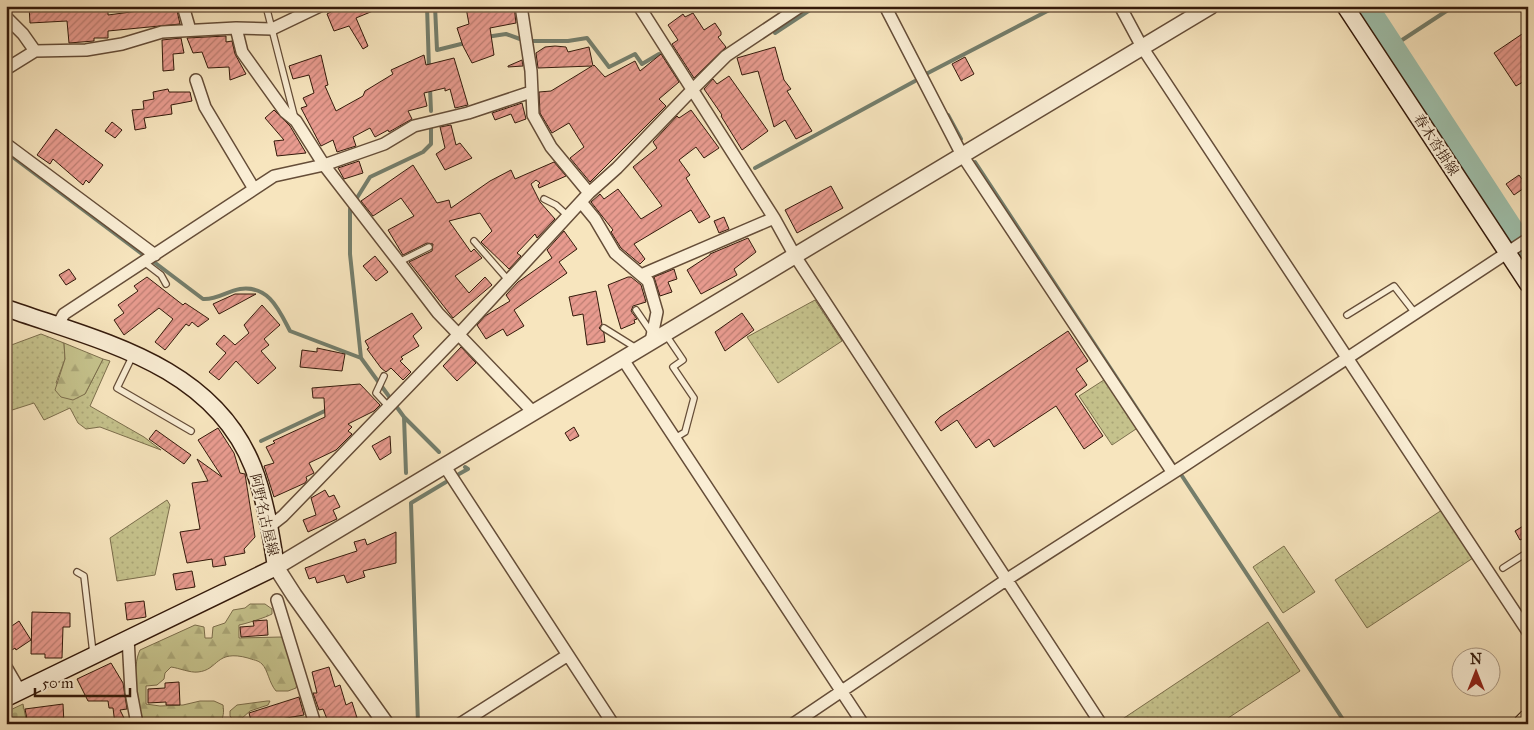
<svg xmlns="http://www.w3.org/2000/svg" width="1534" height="730" viewBox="0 0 1534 730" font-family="'IM FELL Great Primer','Noto Serif JP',serif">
<defs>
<pattern id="grass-dots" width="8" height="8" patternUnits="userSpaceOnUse" patternTransform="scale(1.25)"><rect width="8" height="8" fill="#c5c28c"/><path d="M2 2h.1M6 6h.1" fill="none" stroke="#aaa677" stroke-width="1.8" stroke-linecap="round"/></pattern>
<pattern id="forest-firs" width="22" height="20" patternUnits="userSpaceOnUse" patternTransform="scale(1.25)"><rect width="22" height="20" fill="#c5c28c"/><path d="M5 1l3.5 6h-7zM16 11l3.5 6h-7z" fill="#aaa677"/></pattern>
<pattern id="cemetery-stones" width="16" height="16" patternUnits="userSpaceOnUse" patternTransform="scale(1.25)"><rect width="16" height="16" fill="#c5c28c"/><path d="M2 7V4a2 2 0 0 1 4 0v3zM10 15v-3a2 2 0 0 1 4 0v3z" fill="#aaa677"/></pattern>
<pattern id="building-hatch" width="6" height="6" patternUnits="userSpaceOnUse" patternTransform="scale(1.25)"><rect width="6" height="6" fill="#e89b8f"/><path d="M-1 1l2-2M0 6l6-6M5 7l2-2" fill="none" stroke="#bd7e73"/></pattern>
</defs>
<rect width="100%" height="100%" fill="#f7e5be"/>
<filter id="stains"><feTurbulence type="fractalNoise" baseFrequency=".004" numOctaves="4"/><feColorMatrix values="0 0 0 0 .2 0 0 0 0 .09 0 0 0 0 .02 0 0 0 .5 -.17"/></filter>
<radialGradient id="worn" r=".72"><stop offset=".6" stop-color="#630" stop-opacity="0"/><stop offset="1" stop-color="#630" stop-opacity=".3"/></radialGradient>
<path fill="url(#grass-dots)" stroke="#7c6e4c" d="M815,300l27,41 -64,42 -31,-46z
M41,334l23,9 1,16 -9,24 29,11 18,-35 7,2 -20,45 54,31 17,13 -61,-23 -14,2 -8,-6 -8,-15 -26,12 -10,-17 -28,9v-65z
M1107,378l32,49 -27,18 -33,-49z
M167,500l3,5 -15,70 -38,6 -7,-43z
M1442,510l31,48 -106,70 -32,-48z
M1284,546l31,46 -32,21 -30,-46z
M1268,622l32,49 -78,51 1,2h-108z"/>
<path fill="url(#forest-firs)" stroke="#7c6e4c" d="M64,343l39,16 -18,35 -12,6 -12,-3 -6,-7 10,-31z
M250,604h15l7,5v5c-5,3 -27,10 -33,11v13l42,-1 4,2 12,44 -1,5 -8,3h-12c-7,-8 -8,-21 -14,-27 -4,-4 -9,-4 -14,-6 -33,-9 -29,12 -50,14 -8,1 -19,-4 -27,-5l-6,6 -1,6 -7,6 -11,1v18l14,2 23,-1 17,-4h14l9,4c1,7 1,12 -4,19l-74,-2c-10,-14 -13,-56 -5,-72l55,-25 9,2 1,11h7l1,-11 12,-4 8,-13 12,-2z
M267,701h3l-2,4 -18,6 -9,8h-9l-2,-3v-5l7,-6z"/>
<path fill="url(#cemetery-stones)" stroke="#7c6e4c" d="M23,704l4,20h-21v-12z"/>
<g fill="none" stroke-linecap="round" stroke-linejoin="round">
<path stroke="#747e6c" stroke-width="4" d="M427,6l2,63
M435,6l2,44 28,-7
M775,33l41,-27
M486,37l20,-3 14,5
M532,41h36l19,-3 22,29 26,-13 7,10 17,-10
M1393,46l61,-40
M926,74l131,-68
M430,88l1,23
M948,115l13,24
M431,126v18l-8,8 -53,25 -20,32v45l11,104 43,59 35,35
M6,152l136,102
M975,162l199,303
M755,168l160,-87
M154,262l49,37c14,1 24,-8 37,-10 29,-4 39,21 50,42l71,27
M404,417l2,56
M261,441l68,-32
M459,474l9,-5 -3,-2
M1182,476l164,248
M418,724l-7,-221 35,-21"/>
<path stroke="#9ec0ac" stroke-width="22" d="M1367,6l161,247"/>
</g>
<path fill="url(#building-hatch)" stroke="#341a0b" d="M29,6h79v9l68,-9 4,18 -72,7v7h-14v3l-25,2 -2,-22 -37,2z
M342,6h43l-29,12 12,28 -5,3 -14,-23 -15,5 -7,-17z
M486,6v3l28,-3 2,17 -26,5 4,27 -22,8 -9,-17 -6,-18 12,-4 -3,-16z
M693,13l11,17 11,-7 6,9v3l-3,2 8,10 -32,31 -22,-34 6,-4 -10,-15 15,-11 2,3z
M1528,30v49l-12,7 -22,-33z
M226,36v6l6,-1 3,13 11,20 -16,6 -1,-13 -21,1 -6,-16 -9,1 -6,-15z
M181,38l3,15 -11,1 1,16 -11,1 -1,-31z
M555,46l11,1 2,5 21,-5 4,19 1,-1 11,12 30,-16 5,10 21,-17 18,28 -20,17 7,7 -76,76 -20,-24 14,-11 -15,-24 -17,10 -12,-20 -1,-21 12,-1 41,-25 -54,2 -2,-15 9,-6z
M775,47l9,33 7,9 -4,2 25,40 -16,8 -11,-19 -11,7 -16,-56 -16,4 -5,-17z
M321,55l7,30 -3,1 11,25 27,-15 2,-5 28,-17 -2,-4 33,-15 2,10 28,-7 14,47 -13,3 -5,-19 -5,2v-3l-21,5 3,13 -19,5 4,8 -23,13 -1,-2 -13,7 -5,-9 -17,9 3,9 -19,6 -4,-12 -12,6 -20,-38 6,-2 -4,-8 11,-5 -5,-18 -16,4 -4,-13z
M965,57l9,17 -13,7 -9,-17z
M522,60l1,6 -15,1v-1z
M729,76l39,55 -26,19 -21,-34 1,-1 -18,-26 9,-10 4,5z
M168,89l1,3h21l2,9 -21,4 1,9 -28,4 2,10 -11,2 -3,-20 12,-1 -1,-8 11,-2 -1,-7z
M522,103l4,16 -11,4 -4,-9 -16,6 -3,-7z
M274,110l16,16 16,27 -29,3 -3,-15 10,-1 -19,-22z
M691,110l28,38 -15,10 -8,-11 -17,13 11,15 -4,3 24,39 -11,6 -8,-13 -57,34 11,15 -5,5 -19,-16 -10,-16 2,-2 -22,-28 9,-8 4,5 14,-10 23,30 21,-13 -29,-39 24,-19 -4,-6 24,-26 2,2z
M112,122l10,8 -7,8 -10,-7z
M451,125l5,20 4,-2 12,15 -27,12 -9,-16 9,-6 -5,-21z
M56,129l47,36 -14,18 -3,-3 -3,5 -30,-26 -3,5 -13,-9z
M359,161l4,12 -19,6 -6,-11z
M554,162l12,14 -27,12 -1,-3 2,-2 -4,-3 -5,4 9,18 15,17 -18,19 -2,-4 -18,19 4,3 -12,13 -28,-27 11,-11 -12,-18 -31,8 22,31 3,-3 8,9 -27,18 14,17 16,-16 7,8 -39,33 -44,-56 23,-11 1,-7 -6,-1 -24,12 -15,-25 26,-14 -13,-18 -28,18 -12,-15 52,-36 24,38 12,-3 2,8 39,-27 21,-11 4,9z
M1519,175l8,11 -13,9 -8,-11z
M831,186l12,22 -46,25 -12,-23z
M724,217l5,12 -10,4 -5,-12z
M564,231l13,18 -18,13 8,11 -53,37 10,16 -17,10 -4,-7 -17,10 -9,-14 8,-9 25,-15 -4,-6 12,-13 34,-24 -5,-8z
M748,238l8,14 -22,17 3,6 -36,19 -14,-24 23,-15v-1z
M375,256l13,16 -12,9 -13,-15z
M69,269l7,10 -10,6 -7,-10z
M674,269l3,10 -9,3 4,10 -12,4 -6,-19z
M147,277l36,28 2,-2 24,16 -11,8 -6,-5 -3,4 -3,-2 -21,26 -10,-8 18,-23 -14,-11 -35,27 -10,-15 10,-7 -6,-8 20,-14 -4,-5z
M628,277h3l10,8 5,17 -13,4 -2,5 6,8 -3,1 1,3 -14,6 -13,-44z
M596,291l6,33 -3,4 5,5 1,9 -18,3 -4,-31 -10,2 -4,-19z
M235,294h21l-37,20 -6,-10z
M262,305l18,20 -16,14 5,6 -8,6 15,17 -18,16 -22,-23 -17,19 -10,-8 17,-19 -10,-9 8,-9 11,10 14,-12 -5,-8z
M412,313l10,15 -9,8 6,10 -18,11 2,2 -3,2 11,11 -8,8 -12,-12 -5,4 -5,-4 -14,-19 2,-1 -4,-7z
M742,313l12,17 -29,21 -10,-19z
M1068,331l20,30 -12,8 11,16 -12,9 28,42 -19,13 -28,-43 -62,41 -5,-8 -13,9 -19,-28 -16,11 -6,-9 5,-5z
M461,347l15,16 -19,18 -14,-15z
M317,348l28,6 -3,17 -42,-4 2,-17 15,2z
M360,384l20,21 -6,6 -26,13 4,3 -4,4 4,3 -16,16 -27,13 5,10 -8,4 1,3 -2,3 -31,14 -10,-31 10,-3 -8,-16 9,-4 -2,-2 52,-24 -1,-19h-11l-1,-10z
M574,427l5,9 -9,5 -5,-8z
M218,428l16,25 6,20 5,1 10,63 -11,12 1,4 -21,4 2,8 -13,2 -1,-8 -25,4 -7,-31 20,-3 -8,-46 16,-2 -11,-22 25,18 -24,-37z
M156,430l35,25 -7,9 -35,-25z
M390,436l1,17 -11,7 -8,-14z
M325,490l4,7 5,-2 6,12 -7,3 4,9 -29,13 -5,-12 13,-5 -5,-17z
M1528,523v13l-8,4 -5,-9z
M396,532v31l-33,8 2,6 -18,6 -3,-8 -27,8 -2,-6 -6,2 -4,-11 52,-17 -3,-9 11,-3 2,6z
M192,571l3,16 -19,3 -3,-16z
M144,601l2,16 -19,3 -2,-17z
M32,612l38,1v14h-7l-1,31h-17v-4h-14z
M267,620l1,15 -27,2 -1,-10 14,-1 -1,-5z
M19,621l12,19 -15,10 -1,-2 -9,6v-24z
M111,663l12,20 4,26 -7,1 7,14h-12l-2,-16h-4l-1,-7h-20l-11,-22z
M329,667l6,20 5,-2 6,20 6,-3 7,22h-30l-6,-15 -4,1 -6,-17h4l-5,-21z
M179,682l1,23h-14v-3l-18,1v-14l17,-1v-5z
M299,697l5,18 -52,9 -3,-11z
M63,704l1,20h-36l-3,-15z"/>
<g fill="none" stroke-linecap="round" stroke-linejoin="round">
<defs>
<path id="service" d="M266,6l29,113
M544,199l12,6 12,11
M474,241l35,40
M144,262l17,13 5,9
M399,262l30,-15
M636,310l15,22
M1347,315l47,-29 21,27
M604,328l32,20
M666,335l17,25 -10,7 21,31 -9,34 -10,6
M133,355l-16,33 74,43
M384,376l-8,17 13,14
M1503,568l25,-16
M77,572l7,4 9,77"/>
<path id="minor" d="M183,6l7,24
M521,6l10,65 2,44 18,32 38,46
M639,6l135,212 21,38 306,468
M885,6l77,149 211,318
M1120,6l22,41 386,585
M6,17l17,17 12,17
M236,28l6,24 43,60 11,9 28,44 75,97 39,51 95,99
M6,69l29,-18 51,-1 36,-6 40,-12 74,-4 36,1 48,-23
M196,80l9,27 49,82
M6,144l149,111
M581,202l14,17 20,34 33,28 9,31 -6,29
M641,275l133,-57
M57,326l7,-12 210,-138 50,-11 60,-21 30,-18 54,-13 63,-21
M622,358l241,366
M444,465l169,259
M269,527l14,-11 176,-182 130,-141 28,-25 75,-78 34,-34 75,-50
M277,600l38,124
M128,638l3,54 6,32
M6,667l14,24
M460,724l108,-69
M793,724l213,-144 176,-113 346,-228"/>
<path id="tertiary" d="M386,724l-92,-129 -18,-28 935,-561"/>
<path id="secondary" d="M1345,6l183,278
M6,308c93,33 206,56 247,159 12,31 18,67 23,100l-270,131"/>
<path id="primary" d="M1523,724l5,-5"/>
</defs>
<use href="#service" stroke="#654d38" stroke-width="8"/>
<use href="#minor" stroke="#654d38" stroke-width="14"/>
<use href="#tertiary" stroke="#654d38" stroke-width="18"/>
<use href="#secondary" stroke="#341a0b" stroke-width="19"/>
<use href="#primary" stroke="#341a0b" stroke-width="21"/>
<use href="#service" stroke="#faeed5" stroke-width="5.5"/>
<use href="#minor" stroke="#faeed5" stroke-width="11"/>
<use href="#tertiary" stroke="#faeed5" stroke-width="15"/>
<use href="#secondary" stroke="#faeed5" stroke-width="16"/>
<use href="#primary" stroke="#f7e5be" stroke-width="19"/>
</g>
<g text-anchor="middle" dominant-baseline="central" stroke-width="4" stroke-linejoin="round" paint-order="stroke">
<g font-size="14" fill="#341a0b" stroke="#faeed5">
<text transform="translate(1436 145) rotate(57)">春木沓掛線</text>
<text transform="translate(264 515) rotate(77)">阿野名古屋線</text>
</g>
</g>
<rect width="1534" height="730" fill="none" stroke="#f7e5be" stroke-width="25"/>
<rect x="8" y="8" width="1519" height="715" fill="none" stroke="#341a0b" stroke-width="2.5"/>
<rect x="12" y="12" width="1509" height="705" fill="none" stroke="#341a0b"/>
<g transform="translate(1476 672)"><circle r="24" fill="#faeed5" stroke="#ab9984"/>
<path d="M0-4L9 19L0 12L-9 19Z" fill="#8f2418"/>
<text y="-8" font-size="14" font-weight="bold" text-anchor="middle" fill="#341a0b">N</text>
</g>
<path d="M35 688v8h95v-8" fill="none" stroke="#341a0b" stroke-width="2.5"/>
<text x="42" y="688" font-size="15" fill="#341a0b" stroke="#faeed5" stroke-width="4" paint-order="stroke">50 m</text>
<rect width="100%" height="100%" filter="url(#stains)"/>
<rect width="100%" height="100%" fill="url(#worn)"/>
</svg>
